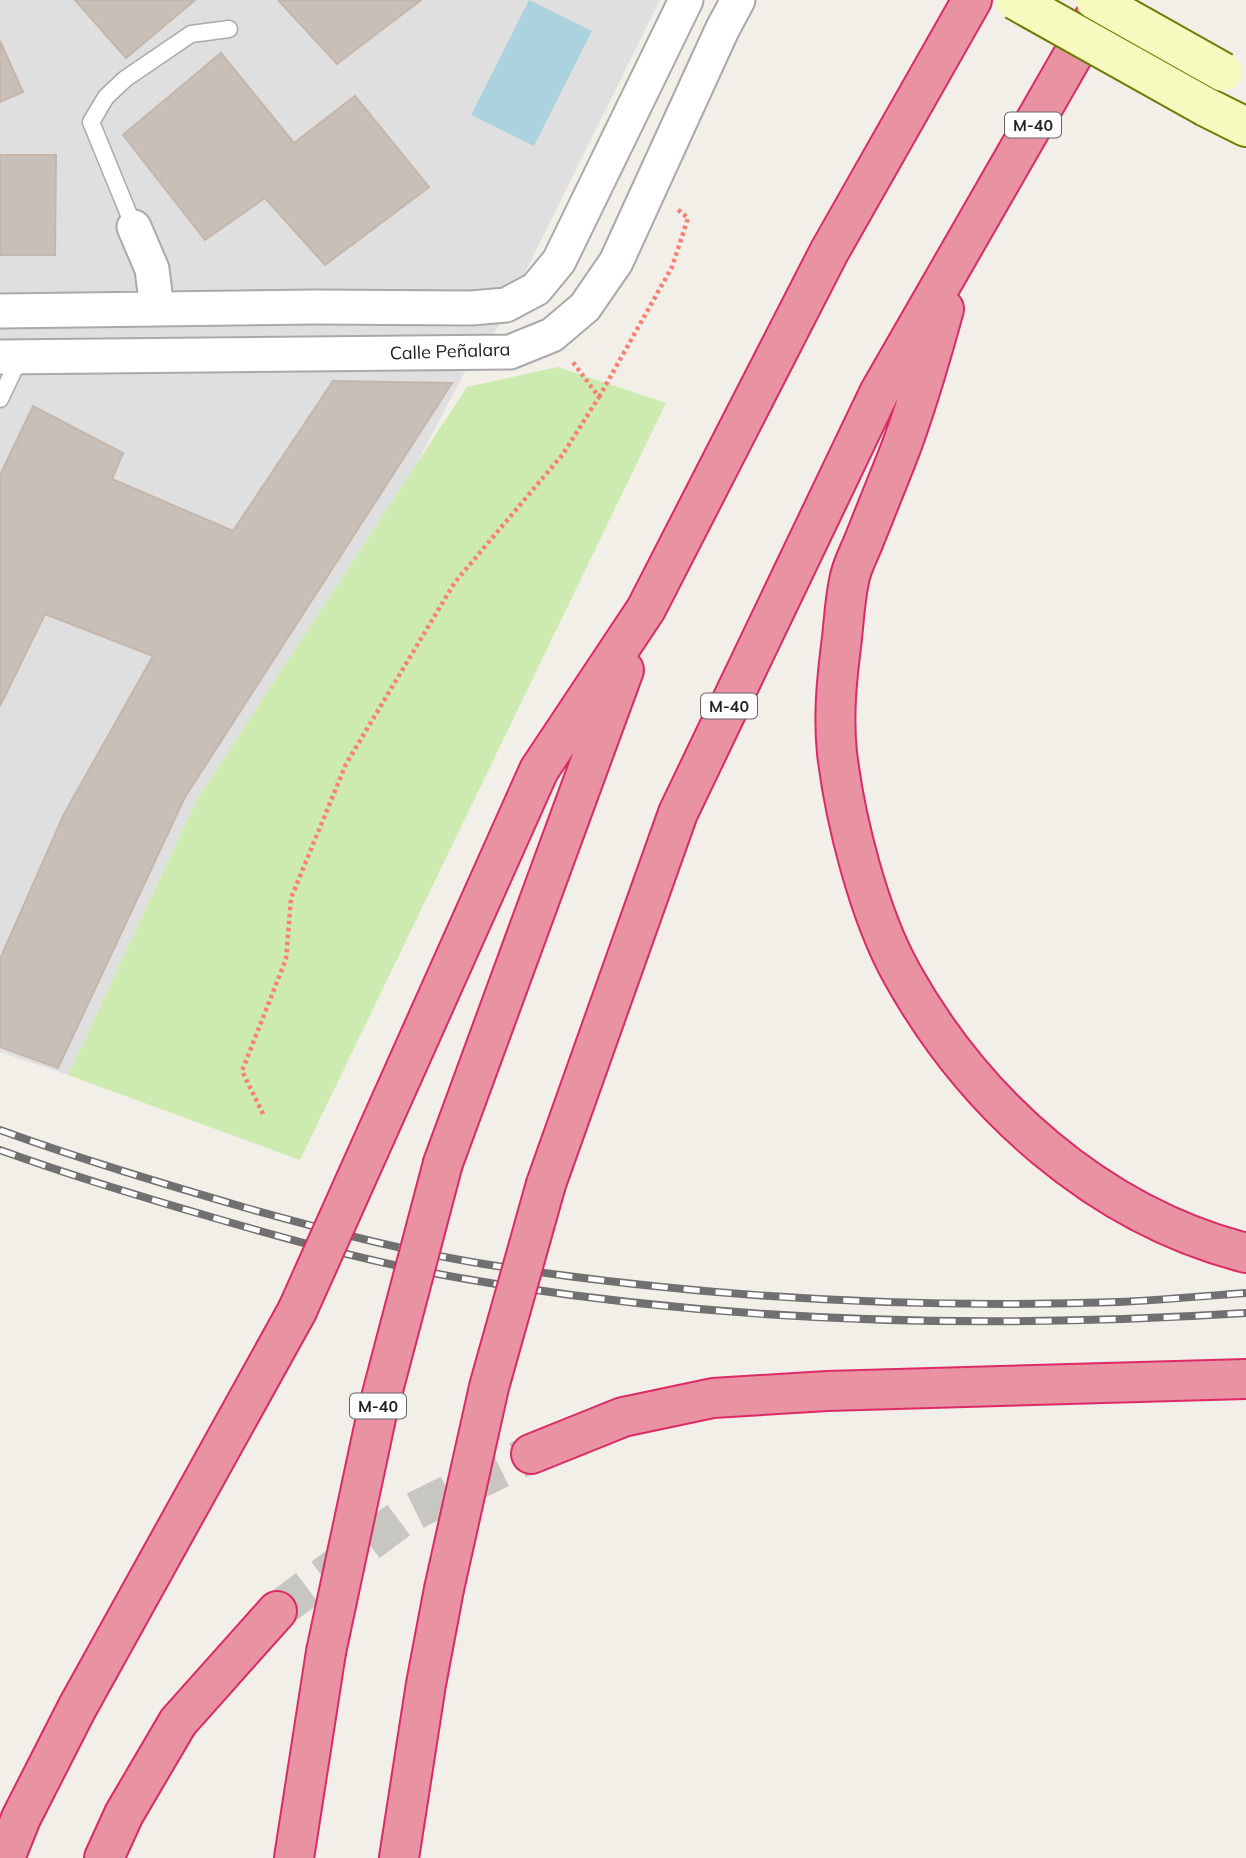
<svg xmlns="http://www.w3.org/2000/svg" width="1246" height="1858" viewBox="0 0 1246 1858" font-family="Mulish,sans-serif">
<rect width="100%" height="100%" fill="#f2efe9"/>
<path fill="#e0dfdf" d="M0,0h660l-163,329 -25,29 -56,107 -219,334 -129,276 -68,-23z"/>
<path fill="#cdebb0" d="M558,367l108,36 -366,757 -232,-85 129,-276 270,-412z"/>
<path fill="#aad3df" d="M529,0l63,31 -58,115 -63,-31z"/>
<path fill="#c7bfb8" stroke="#c4b6ab" stroke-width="2" d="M75,0h120l-69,58z
M278,0h143l-84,64z
M0,41l23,51 -23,10z
M221,53l73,90 61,-47 74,91 -104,78 -60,-67 -60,42 -82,-105z
M0,155h56l-1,100h-55z
M333,381l119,2 -267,414 -127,271 -58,-21v-88l64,-145 89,-158 -108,-42 -45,92v-231l33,-69 90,47 -11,26 121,52z"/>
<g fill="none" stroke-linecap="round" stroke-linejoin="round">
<path stroke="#c8c6c1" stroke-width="38" stroke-dasharray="38 19" stroke-linecap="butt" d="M277,1611l127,-95 127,-62"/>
<defs>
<path id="lane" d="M134,227l-43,-105 15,-25 19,-18 66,-45 38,-5
M0,399l20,-42"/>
<path id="street" d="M134,227l18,42 5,40
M0,311l314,-4 157,1 35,-3 30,-16 23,-28 127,-261
M0,357l510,-5 42,-17 33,-28 31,-45 106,-232 16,-30"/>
<path id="secondary" d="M1206,107l40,20"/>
<path id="highway" d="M944,309c-14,51 -28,100 -47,149 -11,28 -23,57 -34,85 -5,12 -12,25 -14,38 -4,19 -5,38 -7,57 -5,39 -9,76 -5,115 8,67 32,162 65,221 73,131 196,241 344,279
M370,1148l169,-378 107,-161 183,-357 143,-252
M443,1163l181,-493
M546,1184l132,-371 201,-420 221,-385
M531,1454l92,-37 90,-19 114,-7 419,-12
M5,1858l16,-40 56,-110 220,-397
M104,1858l20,-44 54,-92 99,-111
M294,1858l32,-206
M399,1858l27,-174 18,-95"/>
</defs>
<use href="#lane" stroke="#a9a9a9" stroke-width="19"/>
<use href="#street" stroke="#a9a9a9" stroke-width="37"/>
<use href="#secondary" stroke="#707d05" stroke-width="42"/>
<use href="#highway" stroke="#dc2a67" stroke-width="42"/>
<path stroke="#fa8072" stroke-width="4.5" stroke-dasharray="3.5 3.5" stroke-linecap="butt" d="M599,397l73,-130 16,-49 -12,-10
M263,1114l-21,-43 44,-112 5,-61 55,-134 109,-182 108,-128 36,-57 -27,-36"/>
<use href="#lane" stroke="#fff" stroke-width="16"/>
<use href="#street" stroke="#fff" stroke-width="33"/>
<use href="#secondary" stroke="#f7fabf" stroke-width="38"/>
<use href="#highway" stroke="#e892a2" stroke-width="38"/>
<defs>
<path id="rail" d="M0,1130c80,29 161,53 243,77 79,22 160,44 241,57 210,33 423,45 635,38 42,-2 85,-6 127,-9
M0,1150c72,26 145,48 218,69 86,25 172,48 260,62 254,43 512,48 768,32"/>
</defs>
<use href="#rail" stroke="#707070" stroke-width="8"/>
<use href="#rail" stroke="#fff" stroke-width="5" stroke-dasharray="16" stroke-linecap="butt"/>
<defs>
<path id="secondary-bridge" d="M1015,0l191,107
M1095,0l128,72"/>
<path id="highway-bridge" d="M297,1311l73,-163
M444,1589l45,-202 57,-203
M326,1652l51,-239 66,-250"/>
</defs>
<use href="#secondary-bridge" stroke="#707d05" stroke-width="42" stroke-linecap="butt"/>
<use href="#highway-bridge" stroke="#dc2a67" stroke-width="42" stroke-linecap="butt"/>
<use href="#secondary-bridge" stroke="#f7fabf" stroke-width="38"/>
<use href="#highway-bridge" stroke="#e892a2" stroke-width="38"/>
</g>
<g text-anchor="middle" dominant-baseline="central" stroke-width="5" stroke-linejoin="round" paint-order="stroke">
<g fill="#fff" stroke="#646464" stroke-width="2">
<rect x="1005" y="112.5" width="56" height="25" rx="5"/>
<rect x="701" y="693.5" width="56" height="25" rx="5"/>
<rect x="350" y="1393.5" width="56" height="25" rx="5"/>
</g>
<g font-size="16" font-weight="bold" fill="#222">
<text x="1033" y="125">M-40</text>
<text x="729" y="706">M-40</text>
<text x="378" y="1406">M-40</text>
</g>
<g font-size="18" fill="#222" stroke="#fff">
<text transform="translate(450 351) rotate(-2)">Calle Peñalara</text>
</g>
</g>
</svg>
